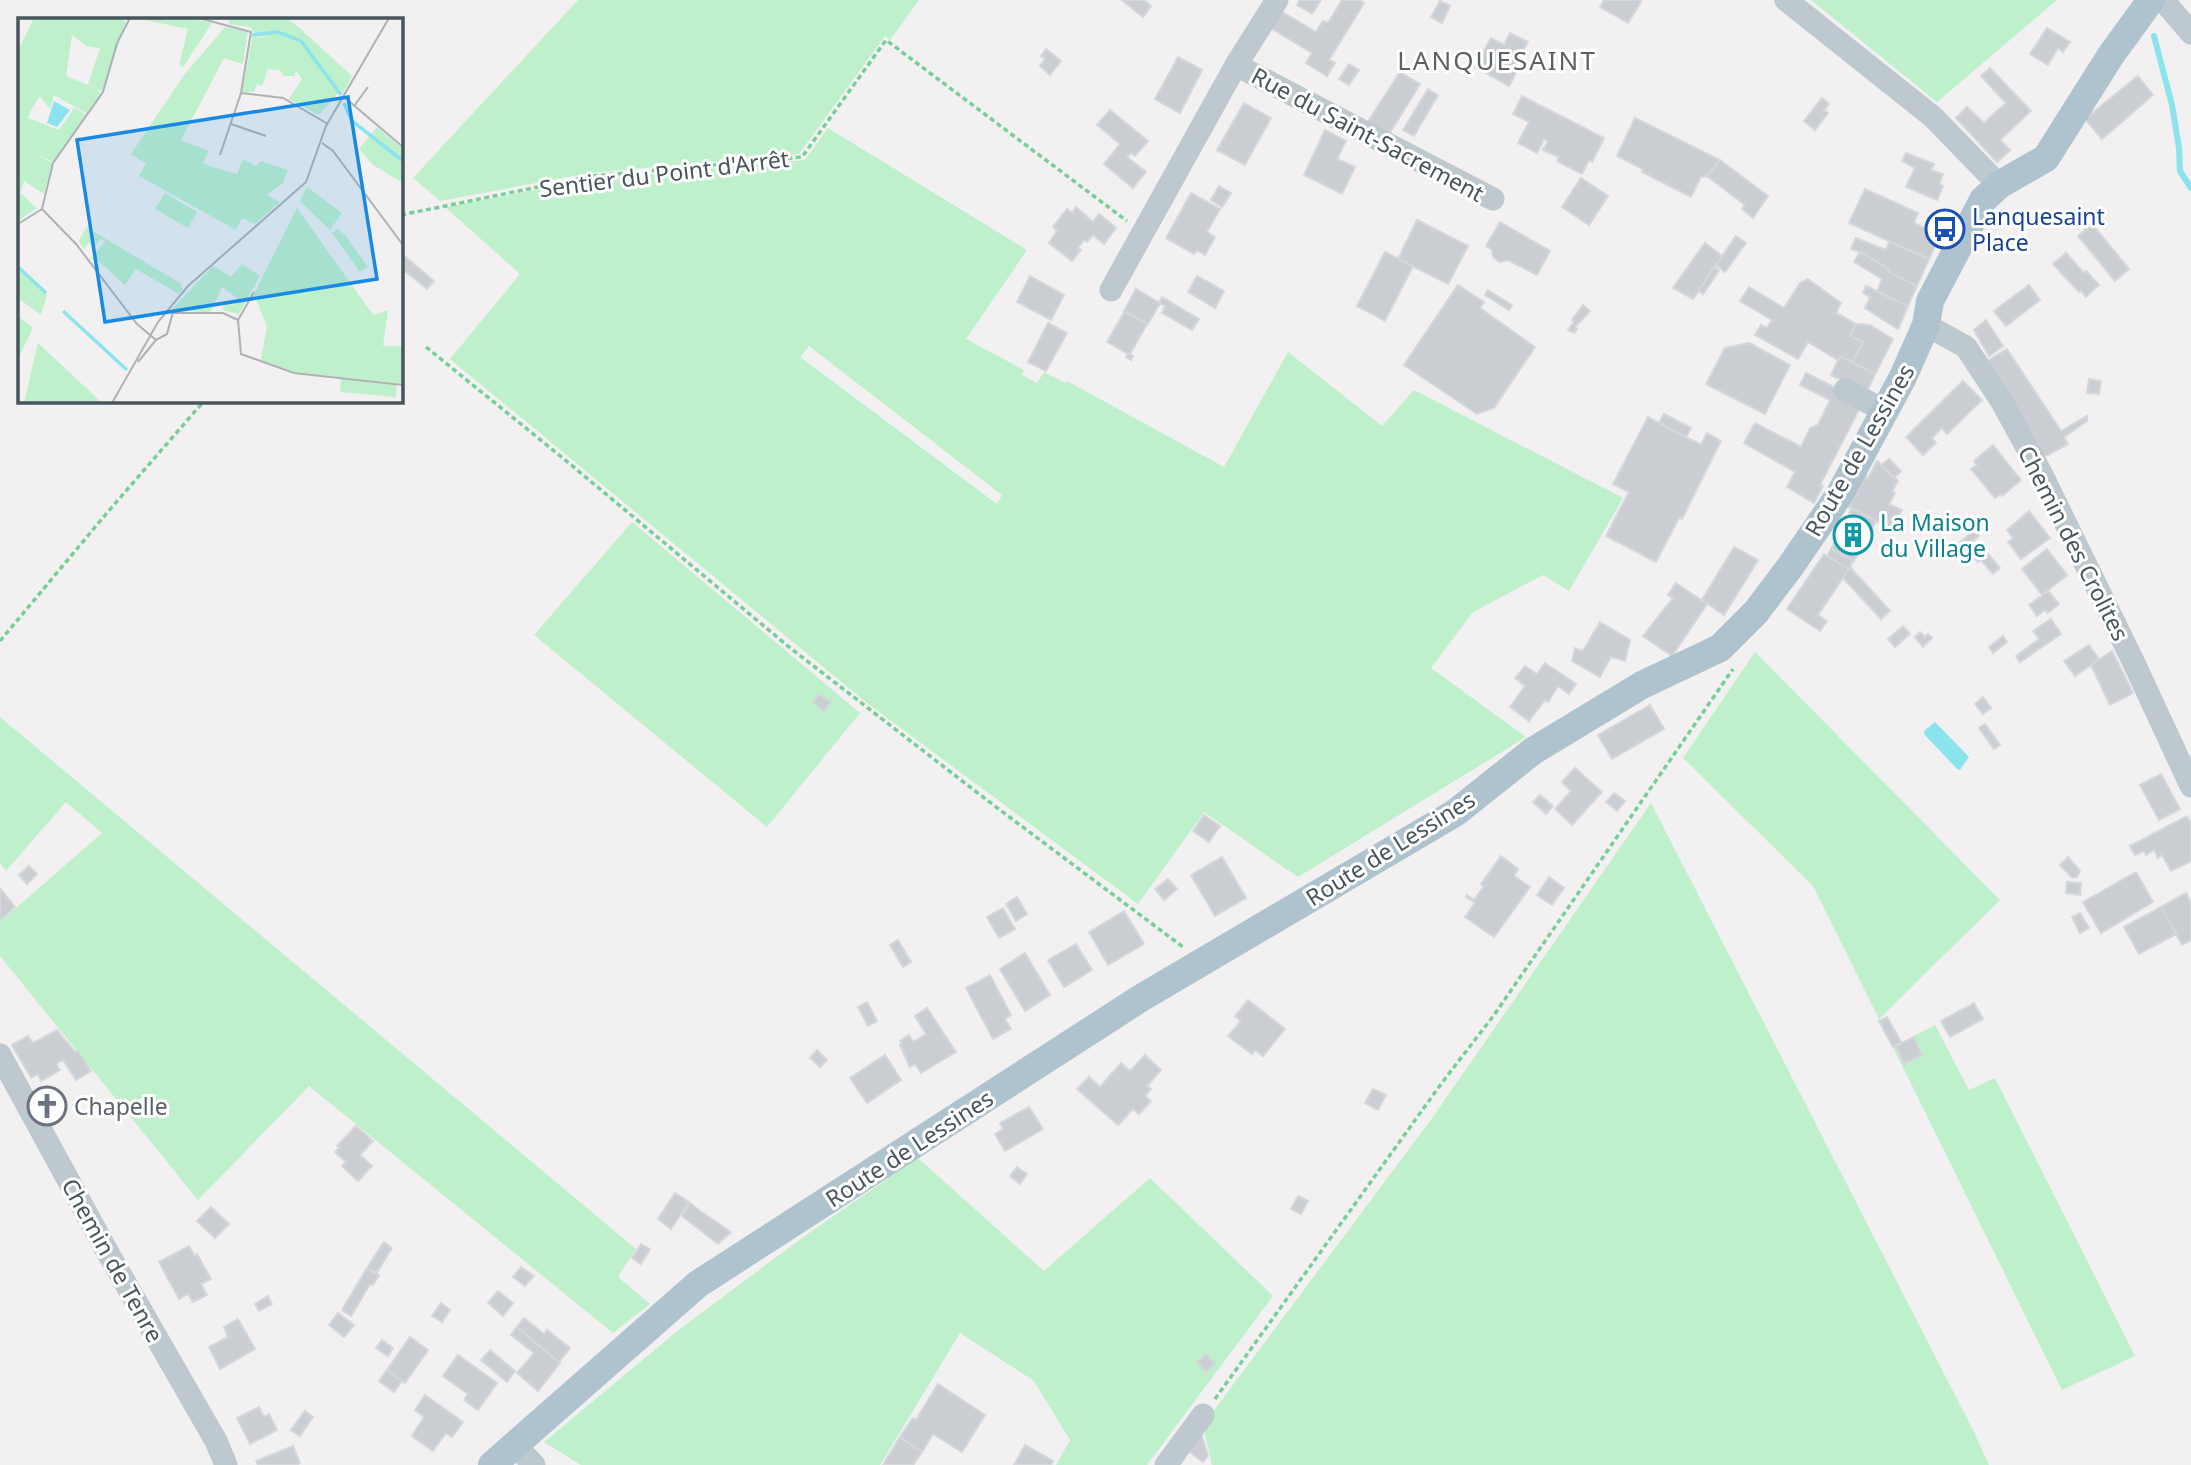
<svg xmlns="http://www.w3.org/2000/svg" width="2191" height="1465" viewBox="0 0 2191 1465" font-family="'Noto Sans',sans-serif">
<rect width="100%" height="100%" fill="#f2f0f0"/>
<path fill="#bef0cb" fill-rule="evenodd" d="M578,0h341l-29,40 -5,-4 -86,118 -209,19 -150,28 -27,-23z
M1811,0h246l-120,102z
M828,128l199,122 -61,89 58,31 -2,5 15,8 7,-11 21,11 2,-2 157,86 64,-115 94,74 32,-36 209,108 -54,93 -26,-16 -70,37 -42,56 95,69 -228,140 -94,-65 -66,92 -271,-201 -417,-344 70,-85 -75,-67 146,-27 214,-20zM809,346l193,149 -5,9 -197,-147z
M632,522l228,191 -93,114 -233,-192z
M1755,652l245,248 -121,119 -66,-133 -130,-128z
M0,717l636,532 -18,28 32,27 -37,29 -304,-247 -111,114 -198,-244v-34l102,-89 -36,-31 -60,69 -6,-8z
M1651,803l322,627 16,35h-777l-9,-40 227,-304z
M1935,1025l34,65 26,-12 140,278 -73,34 -169,-343z
M918,1158l126,113 106,-93 123,118 -126,169h-91l14,-25 -36,-59 -74,-48 -80,132h-299l-37,-23 132,-110 130,-97z"/>
<path fill="#8be4ed" d="M1935,722l34,35 -9,13 -3,-1 -33,-35v-3z"/>
<g fill="none" stroke-linecap="round" stroke-linejoin="round">
<path stroke="#8be4ed" stroke-width="6" d="M2154,36l18,69 7,43 1,23 11,17"/>
</g>
<path fill="#caced2" stroke="#d4d7db" stroke-width="2" d="M1122,0h22l7,6 -8,11z
M1300,0h21l-9,14 -15,-9z
M1342,0h17l5,3 -35,57 6,3 -8,13 -21,-13 6,-10 -43,-26 10,-17 37,22 7,-11 5,2z
M1604,0h38l-14,23 -28,-16z
M1440,1l10,5 -8,17 -11,-6z
M2047,28l23,14 -7,10 -5,-4 -10,17 -18,-11z
M1510,33l18,9 -7,12 4,2 -16,30 -34,-19 16,-29 13,7z
M1046,49l15,12 -11,14 -10,-9 5,-7 -4,-3z
M1178,57l24,13 -22,43 -25,-14z
M1349,64l10,6 -10,15 -10,-6z
M1990,68l41,43 -31,29 10,10 -13,12 -41,-44 11,-11 17,16 22,-20 -25,-27z
M1400,72l20,12 -32,52 -21,-13z
M2138,76l15,19 -51,44 -17,-20z
M1428,89l10,6 -24,41 -11,-6z
M1522,96l82,42 -12,24 -3,-2 -7,14 -25,-13 2,-4 -16,-7 5,-9 -4,-2 -7,14 -19,-10 11,-21 -16,-8z
M1822,98l7,6 -5,6 4,3 -13,17 -11,-9z
M1244,103l27,15 -26,47 -28,-15z
M1110,110l38,31 -13,15 -4,-3 -4,4 19,15 -13,16 -29,-24 16,-20 -23,-19z
M1635,118l85,42 -13,16 -6,1 -10,20 -49,-25 1,-3 -26,-13z
M1325,130l21,11 -9,18 18,8 -13,27 -38,-19z
M1906,153l28,11 -3,6 12,4 -4,10 4,2 -6,14 -31,-13 9,-19 -13,-7z
M1720,160l48,36 -15,22 -11,-9 3,-4 -38,-29z
M1581,178l27,18 -19,29 -27,-18z
M1219,186l12,7 -9,14 -11,-7z
M1865,189l53,24 -4,10 26,12 -11,24 -80,-36z
M1191,193l29,16 -13,23 8,5 -10,18 -8,-5 -3,4 -28,-16z
M1076,207l17,15 6,-8 17,14 -12,16 -11,-9 -6,7 -3,-2 -6,8 3,2 -9,11 -23,-18 8,-12 -4,-4 14,-18 5,4z
M1417,220l51,26 -20,38 -50,-25z
M1500,222l50,29 -13,24 -29,-15 -8,2 -7,-5 -1,-7 -6,-4z
M2092,224l37,45 -14,12 -37,-45z
M1736,236l10,7 -21,29 -9,-7z
M1856,238l30,12 3,-8 40,17 -12,27 -29,-14 1,-3 -29,-17 -9,-3z
M1705,243l17,13 -29,43 -20,-11z
M1385,252l28,14 -28,55 -28,-15z
M1860,252l29,17 -1,3 29,14 -9,20 -31,-14 5,-13 -28,-17z
M401,253l33,28 -7,8 -22,-18 -2,2 -2,-2z
M2066,253l18,20 2,-2 13,14 -13,12 -5,-7 -2,2 -26,-28z
M1714,267l5,4 -16,23 -4,-3z
M1030,276l34,19 -13,25 -34,-18z
M1197,276l27,15 -9,17 -27,-16z
M1808,279l33,24 -5,10 20,11 -6,12 13,6 -11,20 -12,-6 -2,4 -30,-18 -10,17 -43,-24 6,-10 6,3 5,-8 -32,-19 9,-14 35,21 16,-25z
M1458,285l26,17 -4,6 55,39 -41,61 -17,6 -73,-49z
M2029,285l11,15 -34,26 -12,-15z
M1866,286l42,20 -10,23 -33,-21 5,-11 -7,-4z
M1136,289l24,14 -12,21 -24,-13z
M1488,290l24,15 -3,5 -24,-15z
M1162,297l37,22 -7,11 -30,-17 3,-7 -6,-4z
M1583,305l7,6 -15,16 2,2 -3,4 -6,-3 6,-8 -2,-2z
M1125,311l22,13 -17,30 3,2 -2,4 -5,-3 2,-3 -21,-12z
M1986,320l17,26 -14,10 -15,-26z
M1048,323l19,10 -21,38 -18,-9z
M1856,324l14,1 23,14 -18,35 -23,-12 11,-20 -13,-6z
M1749,343l41,22 -25,49 -59,-30 19,-36z
M2007,349l54,82 26,-15v5l-23,16 4,7 -28,15 -53,-98z
M1840,356l35,18 -9,19 -35,-18z
M1806,373l57,29 -43,83 3,1 -9,17 -27,-16 8,-15 -51,-29 11,-20 46,24 9,-19 8,-3 12,-25 -30,-15z
M2089,379l12,2 -2,13 -12,-1z
M1963,381l19,19 -35,34 -5,-6 -10,10 4,5 -13,12 -17,-18z
M1664,414l27,14 -5,9 -27,-14z
M1648,417l53,28 6,-12 14,8 -39,78 -3,-1 -23,44 -50,-26 23,-44 -16,-8z
M1993,445l28,35 -19,16 -2,-2 -5,4 -24,-29 6,-4 -3,-4z
M1889,459l12,12 -7,7 -13,-13z
M1877,461l21,20 -6,10 3,2 -6,11 13,6 -9,17 -13,-4 -31,-16 17,-31 2,2z
M1852,508l24,13 -22,40 -23,-12z
M2029,511l21,27 -29,21 -13,-17 5,-4 -6,-8z
M1974,530l5,6 -9,8 6,7 5,-5 7,8 -10,8 -19,-19z
M1734,547l24,13 -34,55 -22,-15z
M1831,549l22,11 -3,7 40,44 -9,8 -38,-41 6,-9 -22,-13z
M2047,549l20,26 -25,20 -20,-26z
M1824,554l25,15 -31,46 9,6 -7,10 -33,-22z
M1988,554l12,14 -7,6 -12,-14z
M1676,583l31,21 -35,52 -29,-20 30,-38 -5,-3z
M2048,591l11,13 -11,9 -3,-3 -8,6 -8,-11z
M2051,619l10,15 -41,28 -4,-6 23,-17 -6,-8z
M1600,622l30,18 -5,21 -14,-4 -11,20 -28,-16 3,-13 8,3z
M1903,626l7,8 -15,13 -7,-8z
M1920,632l5,5 3,-3 4,4 -9,9 -8,-10z
M2003,636l4,6 -14,11 -4,-6z
M2089,645l10,14 -24,17 -11,-15z
M2112,651l21,42 -23,12 -19,-40z
M1545,663l31,21 -7,10 -11,-8 -10,16 -3,-2 -16,21 -19,-14 15,-21 -10,-8 10,-12 12,8z
M819,694l12,8 -7,9 -11,-9z
M1983,697l8,11 -8,6 -8,-10z
M1650,705l14,24 -52,30 -14,-24z
M1985,724l15,21 -6,4 -15,-21z
M1575,768l27,24 -30,33 -17,-16 16,-18 -9,-9z
M2161,774l19,35 -21,11 -19,-35z
M1614,793l11,8 -8,10 -11,-9z
M1540,795l13,11 -7,8 -13,-12z
M1204,815l16,11 -11,16 -16,-11z
M2187,816l4,7v38l-20,10 -9,-16 -4,3 -4,-8 -8,5 -2,-4 -9,4 -5,-9z
M1501,856l17,13 -4,7 16,11 -36,50 -29,-20 10,-14 -9,-6 1,-2 7,5 10,-14 -3,-2z
M1222,857l24,41 -31,18 -24,-41z
M2068,857l12,14 -3,6 -5,1 -12,-13z
M29,866l8,8 -10,10 -8,-9z
M2136,872l17,30 -52,31 -18,-31z
M1549,877l15,11 -12,17 -15,-10z
M1168,879l9,10 -13,11 -9,-11z
M2067,882l14,1 -1,12 -14,-2z
M0,888l15,19 -15,14z
M2186,893l5,10v37l-9,5 -21,-38z
M1017,897l10,17 -11,7 -10,-17z
M2161,907l15,27 -37,20 -15,-27z
M1003,908l12,21 -16,9 -12,-21z
M1124,911l20,33 -36,21 -19,-33z
M2080,913l9,15 -9,5 -8,-16z
M898,940l13,22 -8,5 -13,-22z
M1076,944l16,26 -28,17 -16,-27z
M1025,953l25,42 -25,16 -25,-42z
M990,975l21,40 -6,4 6,10 -18,10 -27,-51z
M1248,1000l37,29 -22,27 -8,-6 -3,4 -24,-18 13,-15 -6,-5z
M867,1002l10,19 -9,5 -10,-19z
M1974,1003l9,16 -33,18 -9,-16z
M927,1008l29,44 -35,21 -6,-9 -5,3 -10,-22 2,-2 -2,-2 9,-6 4,7 13,-8 -11,-18z
M1887,1017l14,25 -8,5 -14,-26z
M57,1030l18,22 3,-1 13,20 -15,9 -13,-20 -7,4 4,6 -19,11 -3,-7 -7,4 -19,-33 16,-9 5,7z
M1914,1037l8,18 -18,9 -8,-18z
M817,1050l10,10 -7,7 -10,-9z
M885,1055l16,25 -34,23 -17,-25z
M1145,1055l16,15 -14,16 4,3 -6,7 6,5 -12,13 -6,-5 -15,16 -41,-36 12,-12 11,10 21,-24 9,8z
M1373,1089l13,6 -8,15 -13,-7z
M1029,1107l14,22 -38,22 -10,-17 8,-5 -3,-6z
M356,1126l17,15 -13,14 12,11 -14,15 -16,-15 4,-4 -11,-10 4,-4 -2,-2z
M1017,1167l10,7 -7,10 -10,-8z
M675,1193l14,9 -18,27 -13,-10z
M1298,1196l10,5 -7,13 -10,-5z
M690,1203l10,8 31,21 -13,12 -36,-28z
M211,1207l18,17 -14,14 -18,-17z
M384,1242l8,6 -16,26 -9,-6z
M641,1244l9,5 -9,15 -9,-6z
M189,1246l6,10 2,-2 14,25 -10,5 6,11 -14,7 -5,-8 -9,5 -20,-37z
M521,1267l13,9 -9,10 -12,-9z
M367,1268l12,7 -6,10 -3,-1 -19,32 -9,-6z
M498,1291l15,12 -10,13 -15,-13z
M268,1296l4,8 -13,7 -4,-7z
M441,1303l9,7 -8,12 -10,-6z
M338,1313l16,12 -10,12 -15,-12z
M524,1318l20,16 3,-4 23,18 -11,14 -42,-35z
M238,1319l17,30 -35,20 -11,-22 19,-10 -4,-10z
M517,1327l43,36 -22,28 -21,-18 17,-20 -23,-18z
M410,1337l18,13 -23,33 -18,-13z
M382,1340l11,8 -5,8 -12,-8z
M490,1350l25,21 -8,11 -26,-22z
M1206,1354l9,9 -9,9 -9,-10z
M458,1355l39,28 -19,27 -14,-10 4,-6 -25,-18z
M387,1370l15,11 -8,11 -15,-11z
M938,1384l47,31 -23,37 -29,-18 -11,18 -22,-15 13,-19 3,2z
M425,1395l38,27 -11,15 -6,-4 -13,18 -21,-15 12,-19 -9,-7z
M259,1407l5,10 5,-3 8,16 -27,14 -13,-26z
M305,1411l8,6 -13,19 -9,-6z
M1201,1433l7,23 -5,6 -16,-12z
M900,1437l22,15 -9,13h-30z
M1025,1445l28,16 -2,4h-37z
M293,1446l7,17 -4,2h-38l-2,-4z"/>
<g fill="none" stroke-linecap="round" stroke-linejoin="round">
<path stroke="#76ce98" stroke-width="3.5" stroke-dasharray="5 3.5" stroke-linecap="butt" d="M401,215l191,-39 210,-19 84,-117 241,181
M426,347l138,112 225,188 203,157 191,143
M0,641l106,-127 98,-113
M1215,1399l226,-315 53,-69 239,-346"/>
<path stroke="#bdc9cf" stroke-width="23" d="M1786,0l147,117 66,68
M2163,0l28,33
M1236,65l257,134
M1111,290l125,-225 41,-65
M1926,325l40,22 36,55 39,71 92,188 58,125
M1845,390l40,21
M0,1055l108,198 108,188 10,24
M514,1444l20,21
M1166,1465l37,-50"/>
<path stroke="#afc3cf" stroke-width="28" d="M492,1465l206,-181 443,-286 314,-185 78,-62 109,-66 78,-37 36,-36 34,-45 50,-73 63,-117 23,-52 4,-24 53,-101 16,-15 47,-27 65,-103 40,-55"/>
</g>
<defs>
<symbol id="bus-ring" viewBox="-11 -11 22 22"><circle r="9.5" fill="#fff" stroke="#1a4fb4" stroke-width="1.5"/><path d="M-5-6H5V4H4V6H2V4H-2V6H-4V4H-5ZM-3.5-4V0h7V-4ZM-3.5 1.2v1.5H-2V1.2ZM2 1.2v1.5H3.5V1.2Z" fill="#1a4fb4"/></symbol>
<symbol id="building-ring" viewBox="-11 -11 22 22"><circle r="9.5" fill="#fff" stroke="#0f9aa8" stroke-width="1.5"/><path d="M-4-6H4V6H1V3H-1V6H-4ZM-2.5-4.3h1.7v1.8h-1.7ZM.8-4.3h1.7v1.8H.8ZM-2.5-1h1.7V.8h-1.7ZM.8-1h1.7V.8H.8Z" fill="#0f9aa8"/></symbol>
<symbol id="church-ring" viewBox="-11 -11 22 22"><circle r="9.5" fill="#fff" stroke="#6b7280" stroke-width="1.5"/><path d="M-1.2-6h2.4v3.5h3.3v2.4h-3.3V6h-2.4V-.1h-3.3v-2.4h3.3Z" fill="#6b7280"/></symbol>
</defs>
<g fill-rule="evenodd">
<use href="#bus-ring" x="1923" y="207" width="44" height="44"/>
<use href="#building-ring" x="1831" y="513" width="44" height="44"/>
<use href="#church-ring" x="25" y="1084" width="44" height="44"/>
</g>
<g text-anchor="middle" dominant-baseline="central" stroke-width="6" stroke-linejoin="round" paint-order="stroke">
<g font-size="23" fill="#47565d" stroke="#fff">
<text transform="translate(1368 134) rotate(28)">Rue du Saint-Sacrement</text>
<text transform="translate(664 173) rotate(-7)">Sentier du Point d'Arrêt</text>
<text transform="translate(1859 450) rotate(-60)">Route de Lessines</text>
<text transform="translate(2074 543) rotate(63)">Chemin des Crolites</text>
<text transform="translate(1390 848) rotate(-32)">Route de Lessines</text>
<text transform="translate(909 1148) rotate(-33)">Route de Lessines</text>
<text transform="translate(113 1260) rotate(61)">Chemin de Tenre</text>
</g>
<g font-size="23" fill="#164399" stroke="#fff" text-anchor="start">
<text x="1972" y="216">Lanquesaint<tspan x="1972" dy="26">Place</tspan></text>
</g>
<g font-size="23" fill="#0d838f" stroke="#fff" text-anchor="start">
<text x="1880" y="522">La Maison<tspan x="1880" dy="26">du Village</tspan></text>
</g>
<g font-size="23" fill="#5b616d" stroke="#fff" text-anchor="start">
<text x="74" y="1106">Chapelle</text>
</g>
<g font-size="26" letter-spacing="2" fill="#5c6165" stroke="#fff">
<text x="1497" y="60">LANQUESAINT</text>
</g>
</g>
<g transform="translate(18 18)">
<rect width="385" height="385" fill="#f2f0f0"/>
<path d="M16,0h83l9,4 -23,70 -7,-3 5,5 -13,20 -34,-19 -4,14 -10,-13 -9,14 -3,8 31,12 15,-22 13,7 -34,47 -19,-9 18,10 -8,31 -20,-13 -4,12 17,15 -19,13v-170zM54,17l14,11 14,2 -12,36 5,3 -27,-11zM118,0h53l23,5 -29,44 -4,-2 9,-36zM213,0h52l11,5 58,53 -10,19 -4,-2 -19,22 -30,-16 13,-20 -6,-8 -2,5h-11l-3,-6 -12,-1 -6,17 -5,-2 -3,8h-12l11,-57 6,3 13,-2 -14,1 -8,-10 -22,-3zM207,9l23,4 -5,33 -19,-6 -43,82 28,11 -6,12 9,4 25,7 6,-15 13,7 4,-5 28,9 -5,13 -16,12 13,7 -25,22 -13,-6 -6,12 -97,-54 7,-12 -15,-10 53,-79zM359,109l26,22v34l-30,-18 -14,-16zM289,169l35,26 -12,17 -30,-29zM147,175l32,19 -9,16 -33,-19zM279,190l76,107 15,-5 -5,36h19l1,-7v45l-108,-12 -34,-12 6,-33 -13,-33zM68,209l94,56 3,6 -4,5 -43,-25 -11,16 -30,-27 -5,2 15,-19 -5,-2 -6,9 -5,-5 -6,6 -4,-8zM319,211l8,6 23,32 -8,5 -28,-39zM224,246l18,12 -21,38 -17,-4 3,-7 10,2 2,-7 -15,-11 -12,26 -38,-4 41,-43 18,11zM0,250l29,27 -6,20 -23,-17zM0,298l15,12 -15,31zM20,325l61,57 -2,3h-73zM323,361l56,6 -1,12 -56,-5z" fill="#bef0cb" fill-rule="evenodd"/>
<path d="M36,83l16,9 -13,17 -10,-4z" fill="#8be4ed"/>
<path fill="none" stroke="#8be4ed" stroke-width="3.5" d="M234,17l26,-3 23,9 40,54M326,85l8,18 51,40M0,249l28,26M45,293l64,59"/>
<path fill="none" stroke="#aeb2b5" stroke-width="2" d="M181,0l52,14 -10,61 -21,62M223,75l42,5 45,26M326,79l59,50M336,88l14,-19M213,106l35,12M304,125l11,8 70,94M24,191l11,-46 50,-71 14,-49 13,-25M24,191l34,35 61,80 19,16 11,-6 6,-22M0,206l24,-15M155,295h50l15,7M220,302l3,34 53,19 109,12M220,302l16,-28M120,344l18,-22M94,385l46,-81 30,-36 118,-104 20,-56 63,-108"/>
<path fill="#188ae4" fill-opacity="0.15" stroke="#188ae4" stroke-width="3.5" d="M330,79l29,182 -272,43 -28,-182z"/>
<rect width="385" height="385" fill="none" stroke="#47565d" stroke-width="3.5"/>
</g>
</svg>
